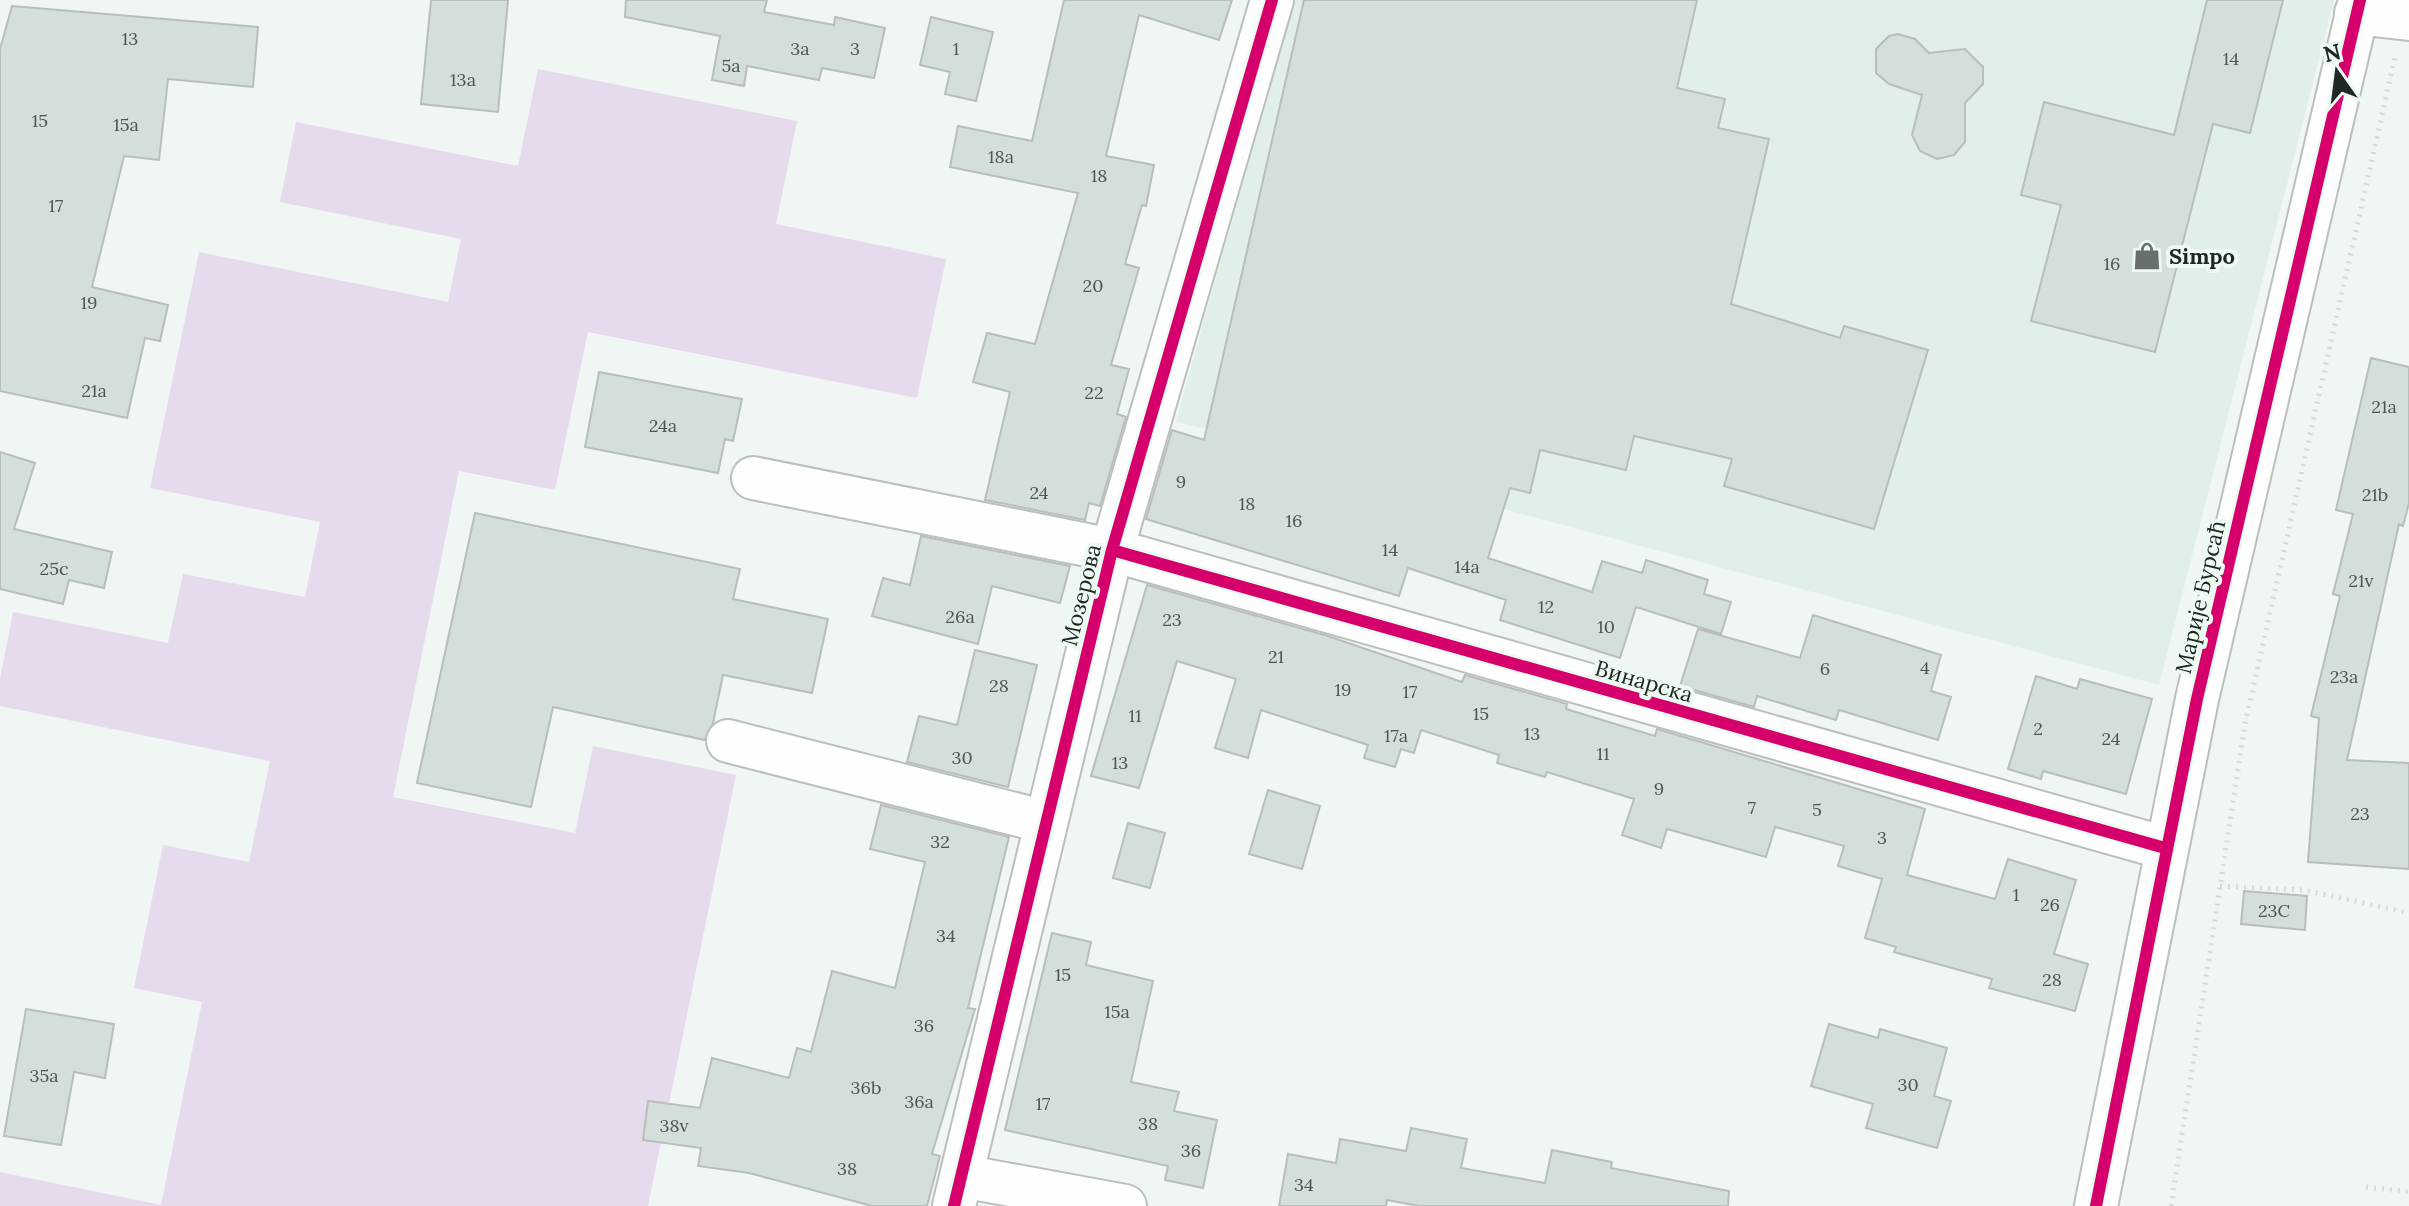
<svg xmlns="http://www.w3.org/2000/svg" width="2409" height="1206" viewBox="0 0 2409 1206" font-family="Lora,serif">
<rect width="100%" height="100%" fill="#f0f6f3"/>
<path fill="#e0efe7" d="M1293,0h1041l-175,685 -983,-264z"/>
<path fill="#e6dbec" d="M538,69l259,52 -21,103 170,35 -29,139 -329,-66 -33,158 -96,-19 -66,326 182,36 18,-87 143,29 -88,431h-648v-34l161,33 41,-203 -68,-14 29,-143 86,17 21,-101 -270,-55v-27l13,-67 155,31 15,-69 122,23 15,-75 -170,-34 49,-236 249,50 13,-63 -181,-37 16,-80 222,44z"/>
<path fill="#d3dfda" stroke="#b9bebb" stroke-width="2" d="M431,0h77l-10,112 -77,-8z
M626,0h141l-3,12 70,13 1,-8 50,11 -11,50 -52,-10 -3,12 -72,-14 -3,20 -32,-6 8,-44 -95,-19z
M1064,0h168l-13,40 -80,-25 -33,141 48,9 -8,41 -4,-1 -17,59 14,4 -28,97 18,4 -12,45 9,3 -26,89 -11,-3 -4,17 -100,-20 25,-108 -37,-10 14,-49 48,11 43,-151 -128,-26 8,-41 74,15z
M1304,0h393l-20,88 48,11 -7,29 51,11 -38,165 109,34 4,-12 84,24 -54,179 -150,-43 8,-27 -98,-23 -8,34 -86,-20 -10,43 -20,-5 -22,70 104,34 10,-31 40,12 4,-13 62,20 -4,14 27,8 -10,32 -85,-27 -16,51 -120,-38 6,-20 -98,-32 -9,28 -253,-77 26,-89 32,10z
M2207,0h76l-33,133 -37,-9 -58,228 -124,-31 30,-116 -40,-10 23,-93 130,33z
M12,6l246,21 -5,60 -85,-8 -9,81 -35,-4 -32,131 76,18 -8,36 -15,-3 -18,80 -127,-27v-342z
M931,17l62,15 -17,69 -31,-7 5,-22 -30,-7z
M1898,34l17,5 14,14 36,-4 18,18v17l-18,19v39l-11,13 -17,4 -17,-8 -8,-16 10,-40 -33,-11 -13,-11v-24l13,-13z
M2371,358l38,9v136l-6,23 -4,-2 -52,236 62,3v106l-101,-7 11,-144 -8,-2 29,-120 -7,-2 20,-80 -17,-4z
M599,372l143,27 -9,42 -8,-2 -7,34 -133,-26z
M0,452l35,11 -21,66 98,23 -8,36 -35,-8 -6,24 -63,-15z
M475,513l265,56 -7,30 95,20 -16,74 -89,-18 -10,48 -8,17 -152,-33 -22,100 -114,-24z
M921,536l149,30 -10,37 -68,-17 -14,58 -106,-28 11,-38 27,7z
M1147,585l181,51 134,46 3,-7 102,29 -1,5 89,27 2,-7 268,80 -18,66 88,24 13,-40 68,21 -22,74 34,10 -13,47 -86,-23 3,-9 -98,-27 2,-5 -31,-9 17,-59 -44,-13 6,-20 -69,-19 -9,30 -99,-28 -6,19 -39,-13 12,-36 -87,-27 -2,5 -48,-14 2,-8 -78,-25 -7,23 -13,-4 -6,18 -31,-9 4,-13 -107,-35 -13,48 -33,-10 21,-69 -59,-18 -38,127 -48,-12z
M1813,615l128,40 -10,36 20,6 -13,43 -99,-30 -3,10 -79,-24 -3,11 -74,-21 18,-57 102,29z
M975,650l62,15 -29,122 -101,-25 12,-46 38,9z
M2036,676l41,13 3,-10 72,20 -26,95 -83,-23 -2,8 -33,-10z
M1268,790l52,16 -18,63 -53,-15z
M881,805l128,32 -41,171 7,1 -43,145 8,2 -13,50h-55l-123,-33 -51,-7 3,-18 -58,-8 5,-39 52,7 12,-50 77,20 8,-30 14,4 21,-81 63,17 30,-126 -55,-13z
M1128,823l37,10 -15,55 -37,-10z
M2244,891l63,5 -2,34 -64,-6z
M1052,933l39,9 -5,23 67,16 -22,101 48,10 -5,19 43,9 -14,68 -38,-8 3,-14 -163,-36z
M26,1009l88,15 -9,54 -31,-6 -13,73 -57,-9z
M1829,1024l49,14 2,-9 67,19 -13,48 17,5 -14,47 -71,-20 7,-24 -62,-18z
M1411,1128l56,11 -6,29 84,15 7,-33 60,12 -1,6 118,23 -1,15h-309l-32,-6 -1,6h-107l9,-52 48,9 4,-24 66,12z"/>
<g fill="none" stroke-linecap="round" stroke-linejoin="round">
<defs>
<path id="minor" d="M2356,13l53,6
M753,478l359,72 1053,298
M728,741l318,81
M962,1176l163,30
M954,1206l158,-656 160,-550
M2096,1206l101,-507 163,-699"/>
</defs>
<use href="#minor" stroke="#bbc0bd" stroke-width="46"/>
<path stroke="#d7dad9" stroke-width="5" stroke-dasharray="2 6" stroke-linecap="butt" d="M2220,886l84,4 105,23
M2366,1187l43,5
M2171,1206l74,-482 150,-667"/>
<use href="#minor" stroke="#fdfefd" stroke-width="42"/>
<defs>
<path id="cycleway" d="M1112,550l1053,298
M954,1206l158,-656 160,-550
M2096,1206l101,-507 163,-699"/>
</defs>
<use href="#cycleway" stroke="#ecfaf2" stroke-width="17"/>
<use href="#cycleway" stroke="#d6006c" stroke-width="12"/>
</g>
<defs>
<symbol id="shop-bare" viewBox="-9 -9 18 18"><path d="M-5-2.5h2.3a2.7 3.5 0 0 1 5.4 0H5L5.5 6h-11ZM-1.5-2.5h3a1.5 2.3 0 0 0-3 0Z" fill="#696f6c" stroke="#ecfaf2" stroke-width="2.5" paint-order="stroke"/></symbol>
</defs>
<g fill-rule="evenodd">
<use href="#shop-bare" x="2127" y="236" width="40" height="40"/>
</g>
<g text-anchor="middle" dominant-baseline="central" stroke-width="8" stroke-linejoin="round" paint-order="stroke">
<g font-size="18" fill="#4e5552">
<text x="130" y="38">13</text>
<text x="800" y="48">3a</text>
<text x="855" y="48">3</text>
<text x="956" y="48">1</text>
<text x="2231" y="58">14</text>
<text x="731" y="65">5a</text>
<text x="463" y="79">13a</text>
<text x="40" y="120">15</text>
<text x="126" y="124">15a</text>
<text x="1001" y="156">18a</text>
<text x="1099" y="175">18</text>
<text x="56" y="205">17</text>
<text x="2112" y="263">16</text>
<text x="1093" y="285">20</text>
<text x="89" y="302">19</text>
<text x="94" y="390">21a</text>
<text x="1094" y="392">22</text>
<text x="2384" y="406">21a</text>
<text x="663" y="425">24a</text>
<text x="1181" y="481">9</text>
<text x="1039" y="492">24</text>
<text x="2375" y="494">21b</text>
<text x="1247" y="503">18</text>
<text x="1294" y="520">16</text>
<text x="1390" y="549">14</text>
<text x="1467" y="566">14a</text>
<text x="54" y="568">25c</text>
<text x="2361" y="580">21v</text>
<text x="1546" y="606">12</text>
<text x="960" y="616">26a</text>
<text x="1172" y="619">23</text>
<text x="1606" y="626">10</text>
<text x="1276" y="656">21</text>
<text x="1925" y="667">4</text>
<text x="1825" y="668">6</text>
<text x="2344" y="676">23a</text>
<text x="999" y="685">28</text>
<text x="1343" y="689">19</text>
<text x="1410" y="691">17</text>
<text x="1481" y="713">15</text>
<text x="1135" y="715">11</text>
<text x="2038" y="728">2</text>
<text x="1532" y="733">13</text>
<text x="1396" y="735">17a</text>
<text x="2111" y="738">24</text>
<text x="1603" y="753">11</text>
<text x="962" y="757">30</text>
<text x="1120" y="762">13</text>
<text x="1659" y="788">9</text>
<text x="1752" y="807">7</text>
<text x="1817" y="809">5</text>
<text x="2360" y="813">23</text>
<text x="1882" y="837">3</text>
<text x="940" y="841">32</text>
<text x="2016" y="894">1</text>
<text x="2050" y="904">26</text>
<text x="2274" y="910">23C</text>
<text x="946" y="935">34</text>
<text x="1063" y="974">15</text>
<text x="2052" y="979">28</text>
<text x="1117" y="1011">15a</text>
<text x="924" y="1025">36</text>
<text x="44" y="1075">35a</text>
<text x="1908" y="1084">30</text>
<text x="866" y="1087">36b</text>
<text x="919" y="1101">36a</text>
<text x="1043" y="1103">17</text>
<text x="1148" y="1123">38</text>
<text x="674" y="1125">38v</text>
<text x="1191" y="1150">36</text>
<text x="847" y="1168">38</text>
<text x="1304" y="1184">34</text>
</g>
<g font-size="22" font-weight="bold" fill="#212724" stroke="#ecfaf2" text-anchor="start">
<text x="2169" y="256">Simpo</text>
</g>
<g font-size="22" fill="#212724" stroke="#ecfaf2">
<text transform="translate(1081 595) rotate(-76)">Мозерова</text>
<text transform="translate(2200 597) rotate(-77)">Марије Бурсаћ</text>
<text transform="translate(1644 681) rotate(16)">Винарска</text>
</g>
</g>
<g transform="translate(2337 72) rotate(346)" stroke="#ecfaf2" stroke-width="6" paint-order="stroke">
<path d="M0-6L14 30L0 20L-14 30Z" fill="#212724"/>
<text y="-12" font-size="22" font-weight="bold" text-anchor="middle" fill="#212724">N</text>
</g>
</svg>
